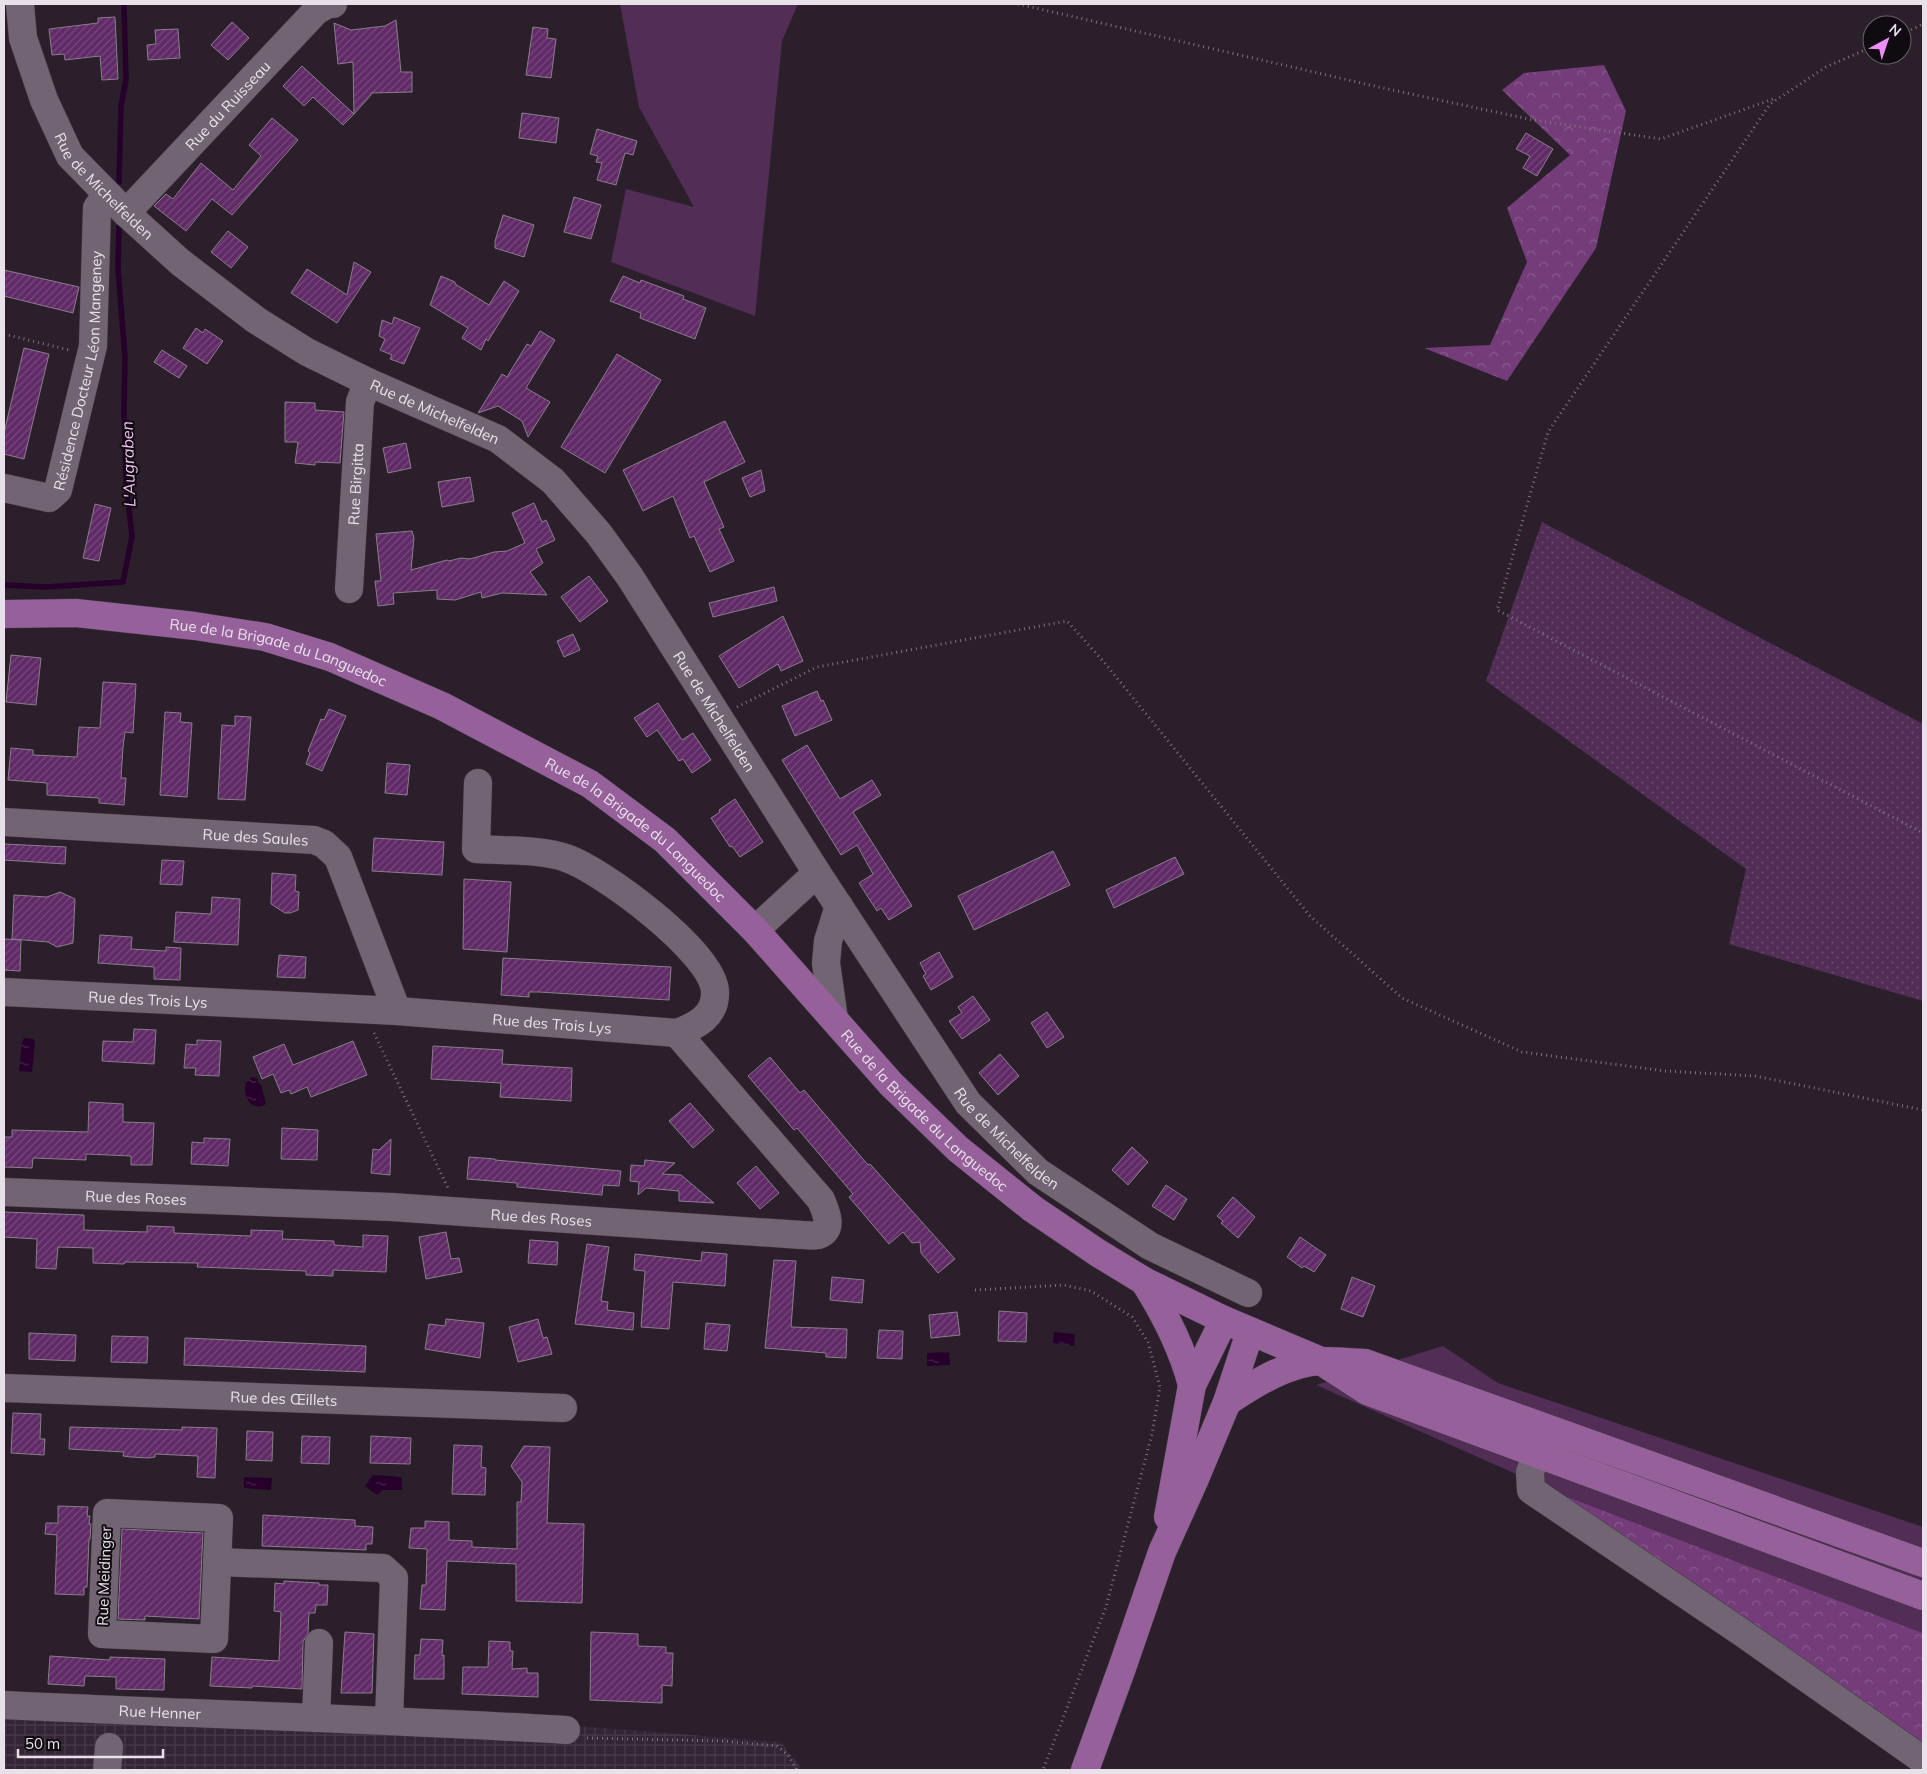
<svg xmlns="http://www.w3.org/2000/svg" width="1927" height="1774" viewBox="0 0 1927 1774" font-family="Mulish,sans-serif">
<defs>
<pattern id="industrial-grid" width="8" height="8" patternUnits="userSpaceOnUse" patternTransform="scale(1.25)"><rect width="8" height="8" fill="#342536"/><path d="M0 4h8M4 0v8" fill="none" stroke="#483a4a"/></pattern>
<pattern id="forest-crowns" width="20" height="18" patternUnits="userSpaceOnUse" patternTransform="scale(1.25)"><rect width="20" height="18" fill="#743d7a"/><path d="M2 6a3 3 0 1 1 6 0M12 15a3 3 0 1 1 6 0" fill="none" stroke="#88598d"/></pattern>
<pattern id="garden-dots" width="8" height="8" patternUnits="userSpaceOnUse" patternTransform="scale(1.25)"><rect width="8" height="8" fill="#522d56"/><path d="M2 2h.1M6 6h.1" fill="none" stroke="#6b4b6e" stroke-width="1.8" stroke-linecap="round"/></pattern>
<pattern id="water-ripples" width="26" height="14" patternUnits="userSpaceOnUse" patternTransform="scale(1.25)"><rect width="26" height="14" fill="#26002b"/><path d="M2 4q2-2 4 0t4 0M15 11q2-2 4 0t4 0" fill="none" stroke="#46254a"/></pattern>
<pattern id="building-hatch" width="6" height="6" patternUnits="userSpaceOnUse" patternTransform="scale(1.25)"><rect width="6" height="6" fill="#602a66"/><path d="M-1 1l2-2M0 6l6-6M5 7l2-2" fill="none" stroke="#77497c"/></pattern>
</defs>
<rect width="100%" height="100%" fill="#2a1f2b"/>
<path fill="url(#industrial-grid)" d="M4,1717l385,3 202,7 190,15 22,28h-799z"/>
<path fill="#522d56" d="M620,4h178l-16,37 -27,275 -144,-54 15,-73 68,18 -55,-100z
M1443,1346l55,37 425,144v106l-358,-137 -249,-111z"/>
<path fill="url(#forest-crowns)" d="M1604,65l22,46 -30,137 -89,133 -83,-33 66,-3 37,-83 -20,-54 63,-53 -68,-65 22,-17z
M1565,1496l358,137v119z"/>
<path fill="url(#garden-dots)" d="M1542,522l381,202v277l-194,-57 17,-75 -260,-188z"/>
<path fill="url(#water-ripples)" d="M24,1038l9,1 2,2 -3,31 -13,-1 3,-29z
M252,1077l5,1 1,5 3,2 5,19c-15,9 -24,-8 -20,-22z
M1054,1332l21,2 -1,12 -21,-3z
M949,1352l1,13 -23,1v-13z
M373,1475l29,2v13h-20l-5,5 -12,-9z
M244,1477l28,1 -1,12 -27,-2z"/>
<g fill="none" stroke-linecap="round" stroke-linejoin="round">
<path stroke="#26002b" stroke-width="5.5" d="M119,182l2,-76 5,-26 -2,-76
M4,585l41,2 78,-5 9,-46 -6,-54 -2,-71 1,-54 -7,-89 1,-41"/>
</g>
<path fill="url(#building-hatch)" stroke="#8b7d8c" d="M115,17l3,62 -16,1 -2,-24 -35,4 -1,-6 -12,1 -3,-26 49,-6v-5z
M396,20l5,52h11v20l-41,1v2l-17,19 -1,-52 -15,2 -4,-41 17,7 34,-4z
M232,22l17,16 -21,22 -17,-15z
M533,27l15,2 -1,9 9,1 -5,39 -25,-3z
M178,29l2,29 -32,2 -1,-15 9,-1 -1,-14z
M302,66l52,48 -11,11 -30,-28 -9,9 -21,-20z
M522,113l37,5 -3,25 -37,-5z
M272,118l26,22 -66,75 -20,-16 -26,32 -32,-25 12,-12 7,5 28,-36 32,27 28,-34 -12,-11z
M597,129l40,12 -4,14 -8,-2 -9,32 -19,-5 5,-17 -6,-1 2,-6 -8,-2z
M1526,133l27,16 -16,27 -14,-8 7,-12 -14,-7z
M574,197l27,8 -10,34 -27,-7z
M503,215l31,10 -10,32 -29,-9v-7z
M228,231l20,16 -17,21 -20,-16z
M354,262l17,10 -34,51 -46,-30 16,-24 40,26z
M4,270l75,17 -6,26 -69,-17z
M441,276l14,6v2l34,21 15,-24 15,10 -31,50 -2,-2 -5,11 -19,-12 6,-10 -38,-23z
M623,276l17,7 1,-3 43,16 -1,3 23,9 -11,31 -55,-21 1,-5 -31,-12z
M394,317l26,11 -16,36 -14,-5 2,-4 -12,-5 5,-11 -6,-3 3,-16 10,4z
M196,328l7,5 2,-4 18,12 -16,23 -24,-16z
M540,331l15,9 -29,48 24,14 -22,35 -6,-16 -24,-15 -20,7 24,-39 5,3 20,-33 4,2z
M24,348l25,6 -25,105 -20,-5v-21z
M162,350l25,16 -8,12 -25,-16z
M617,354l44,26 -56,93 -44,-26z
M285,402l30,1v7l29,2 -4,51 -25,-1v3l-20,-2 3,-21h-13z
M725,421l20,41 -41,20 20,45 -5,2 15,32 -24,11 -16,-36 -4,2 -17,-42 -30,15 -20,-41z
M406,443l5,25 -23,5 -5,-25z
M761,470l4,21 -15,6 -8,-19z
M470,477l4,24 -32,6 -4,-25z
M534,503l8,19 4,-2 9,20 -19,9 7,14 -13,9 17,23 -45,-2 -20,5 -1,-6 -26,8 -18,-1v-9l-44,3 1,11 -16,2 -3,-25h6l-5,-47 36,-3 2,7 -3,32 36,-10 2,1 12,-3 9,1 24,-7 13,-1 18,-8 -13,-30z
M95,504l16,4 -12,53 -16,-3z
M589,576l19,25 -28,21 -19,-25z
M774,587l3,14 -64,16 -4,-14z
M783,616l20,45 -22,10 -3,-7 -39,24 -20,-32z
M573,634l7,16 -16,7 -7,-16z
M11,655l30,3 -5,47 -30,-3z
M103,682l33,2 -3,49 -8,-1 -2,15 -2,31h5l-2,27 -25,-2v-5l-52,-3v-12l-39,-3 3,-32 22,2v5l44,2 2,-30 21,1z
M817,691l4,10 2,-1 9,20 -37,16 -13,-30z
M658,703l24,37 11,-7 18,27 -19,13 -9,-14 -4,2 -22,-31 -10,7 -13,-19z
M329,709l17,7 -24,55 -16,-7 4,-11 -2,-2 13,-32 3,1z
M165,712l16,1 -1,9 12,1 -5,74 -27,-2z
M235,716l16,1 -6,83 -27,-1 4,-74 13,1z
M807,745l33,54 32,-19 9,15 -28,17 59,94 -23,14 -8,-12 -4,3 -18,-28 14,-9 -16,-29 -16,10 -59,-95z
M387,763l23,2 -3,30 -22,-2z
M735,799l28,43 -23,15 -8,-11 -2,1 -19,-29 9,-6 -1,-2z
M374,838l70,4 -2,33 -70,-4z
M4,844l62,3 -1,17 -61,-4z
M1053,851l17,34 -96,45 -16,-34z
M1175,857l9,17 -70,34 -8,-18z
M162,860l22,1 -2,24 -22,-1z
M272,873l24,2 -1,16 4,1 -1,18 -8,3h-5l-14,-9z
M464,879l47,3 -4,70 -44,-3z
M60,892l15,7 -2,44 -16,4 -9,-5 -36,-3 2,-44 33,2z
M212,897l28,2 -2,46 -64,-3 2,-30 35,2z
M100,935l32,2 -1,12 35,2v-4l15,1 -1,32 -26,-1v-12l-56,-4z
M4,939l17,1 -1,31 -16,-1z
M939,952l14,25 -22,13 -8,-14 3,-2 -6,-11z
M279,955l27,2 -1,21 -28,-1z
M503,958l168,9 -2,33 -130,-8h-10v5l-28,-2z
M973,996l17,24 -28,19 -13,-18 13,-8 -4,-6z
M1047,1012l17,25 -17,11 -16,-25z
M134,1029l22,1 -2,34 -52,-3 1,-20 30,1z
M197,1040l24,1 -2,35 -24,-1 1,-7h-12l2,-24 11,1z
M353,1041l14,34 -56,22 -4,-10 -16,7 -2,-4 -8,3 -8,-19 -11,5 -9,-22 31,-13 9,21z
M433,1046l70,4 -1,14 70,4 -1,33 -71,-4 1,-14 -70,-4z
M1000,1054l19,22 -21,19 -19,-22z
M770,1057l30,36 4,-3 64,75 2,-1 85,95 -17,14 -17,-20 -1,-11 -8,1 -9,-11 -14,12 -40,-47 4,-3 -56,-66 -3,2 -46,-54z
M89,1102l34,2v18l31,1 -2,42h-21v-9l-45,-2v6l-53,-2 -1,10 -28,-1v-30h8v-7l76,2z
M690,1103l24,27 -21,18 -24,-27z
M282,1128l36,2 -1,30 -36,-1z
M204,1138l26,1 -2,27 -37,-2 1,-22 12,1z
M391,1139l-1,36 -19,-2 2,-24 6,1z
M1132,1147l16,15 -20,23 -16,-15z
M469,1157l26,2v1l126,11 -2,15 -16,-1 -1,10 -85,-8v-4l-50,-4z
M645,1160l30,3 -13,11 19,1 33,28 -35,-2v-10l-33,-3 -8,7 1,-13 -9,-1 1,-16 13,1z
M756,1166l23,27 -19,16 -23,-26z
M1166,1185l21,14 -13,21 -22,-14z
M1233,1197l22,20 -17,21 -17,-15 2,-2 -6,-5z
M4,1212l80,3v15l63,2v-6l27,1v6l77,3v-6l32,1 -1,8 52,2v4l29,2v-12l25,1 -2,36 -53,-2v6l-27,-1v-4l-109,-4 1,-4 -73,-1 -1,2 -31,-1v-15l-35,-1 -2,22 -20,-1 1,-29 -33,-2z
M446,1232l5,27 8,-1 3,14 -36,7 -7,-42z
M1300,1237l26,18 -12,17 -10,-6 -2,2 -15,-11z
M530,1240l28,2 -1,23 -29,-2z
M587,1244l22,3 -8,54 7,1 -1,8 27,3 -1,17 -58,-6z
M702,1252l25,2 -2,32 -52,-4 -4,47 -28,-2 4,-56 -11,-1 1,-16 66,7z
M774,1260l22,1 -5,66 56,2 -1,29 -20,-1v-4l-61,-5z
M832,1277l32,3 -2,23 -32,-3z
M1352,1277l23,9 -12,31 -22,-8z
M999,1311l28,2 -1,29 -28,-1z
M957,1312l3,23 -29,3 -2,-23z
M446,1319l38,4 -4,35 -55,-9 4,-25 16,2z
M538,1319l5,19 4,-1 5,17 -34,8 -9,-35z
M706,1323l24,2 -3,26 -23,-2z
M879,1330l24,1 -1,28 -25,-1z
M29,1333l47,2 -1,26 -46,-2z
M112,1336l36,1 -1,26 -36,-1z
M185,1338l181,8 -1,26 -181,-7z
M13,1413l28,1 -1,25h5l-1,16 -33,-2z
M70,1427l112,3v-3l35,1 -2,50 -18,-1 1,-21 -43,-2v3l-7,1 -17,-1 -8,-1 1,-4 -55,-3z
M247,1431l26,1 -1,29 -26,-1z
M302,1436l28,1 -1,27 -28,-1z
M371,1436l40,2 -1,26 -40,-1z
M454,1445l28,1 -1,21 5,1 -1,27 -33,-1z
M524,1446l26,1 -3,76 37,1 -2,79 -66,-2v-37l-69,-3 -2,49 -25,-1 2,-24h4l1,-36 -18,-1 2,-20h14v-7l24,1v18l23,1v6l45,2v-47h4l1,-20 -11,-16z
M58,1506l30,1 -1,9h3l-1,8h2l-1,15h-1l-2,48h-3v8l-29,-1 2,-59 -12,-1 1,-11h12z
M263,1515l92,5v6l18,1 -1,17h-6v6l-104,-4z
M122,1529l81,4 -4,86 -54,-3v4l-27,-1z
M284,1581l35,2v2h9l-1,20h-11l-1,8h-6l-1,20 -5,9 -1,47 -50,-3v2l-42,-2 2,-29 67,4 2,-49 -7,-1 1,-28 9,1z
M345,1632l29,2 -2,59h-31z
M591,1632l47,2v12l28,1v6h7l-1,33 -10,-1v18l-72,-3z
M421,1639l22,1 -1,16 2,-1v24h-30l1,-24h5z
M489,1641l21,1v9h3l-1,18 15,-1v5h11v24l-76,-3 1,-27h25z
M50,1656l60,4v-3l55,2 -1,31 -48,-1v-12l-31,-1 -1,10 -36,-2z"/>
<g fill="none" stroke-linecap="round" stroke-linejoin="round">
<defs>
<g id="minor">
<path id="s1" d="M20,4l3,34 21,62 26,56 56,57 54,49 76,58 51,32 61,30 130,57 55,42 46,53 31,43 187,296 151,230 70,69 112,74 98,47"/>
<path id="s2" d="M126,213l190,-202 12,-7h5"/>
<path id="s3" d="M4,488l45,10 9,-8 35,-144 4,-138 9,-13"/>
<path id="s4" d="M349,589l11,-187 8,-20"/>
<path id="s5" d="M4,822l310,18 10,4 14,13 59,154"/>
<path d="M755,930l62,-57"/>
<path id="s6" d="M4,992l393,19 280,22c19,-7 39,-17 38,-41 -1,-39 -113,-122 -149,-134 -24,-9 -64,-7 -90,-9l2,-66"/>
<path d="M834,1019l-8,-56 2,-22 11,-35"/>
<path id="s7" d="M4,1192l387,15 411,28c5,0 11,1 16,0 17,-5 7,-25 3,-35l-144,-167"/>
<path id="s8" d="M4,1388l559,20"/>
<path d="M1537,1453l-7,19 1,18 213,144 179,126"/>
<path d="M107,1513l112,5 -5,121 -112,-5z"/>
<path d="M217,1562l166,6 11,10 -5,142"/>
<path id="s9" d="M4,1705c187,9 375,14 562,25"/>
<path d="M316,1718l3,-75"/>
<path d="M107,1770l2,-23"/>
</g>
<g id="major">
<path id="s10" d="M4,614l72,-1 119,13 70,11 65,20 112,49 148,78 75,56 90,90 136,154 67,65 75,60 65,44 46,28 80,39 97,41 46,30 556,205"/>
<path d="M1144,1281c21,33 38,66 48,104"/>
<path d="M1227,1402c27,-18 61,-40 95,-41 15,0 29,1 43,2l558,200"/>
<path d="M1168,1517l24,-132 32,-65"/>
<path d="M1085,1770l37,-102 40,-116 32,-71 33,-79 23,-70"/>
</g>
</defs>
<use href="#minor" stroke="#423942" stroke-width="29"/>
<use href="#major" stroke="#423942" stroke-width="29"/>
<path stroke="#7d737e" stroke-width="3" stroke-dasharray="1 4" stroke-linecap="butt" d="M1018,4l365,84 150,32 128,19 115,-41
M1902,34l21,-10
M1872,47l-46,20 -56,37 -222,328 -51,178 426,223
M4,334l65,16
M737,707l80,-40 250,-46 37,41 206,254 92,82 120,54 143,19 90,5 168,34
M374,1033l74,155
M975,1290l89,-5 27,6 41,26 16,25 12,45 -8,47 -46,173 -63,163
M587,1738l136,3 54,5 11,9 9,15"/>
<use href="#minor" stroke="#726573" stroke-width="28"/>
<use href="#major" stroke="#96619b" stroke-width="28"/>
</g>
<g text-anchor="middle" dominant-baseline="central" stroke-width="4" stroke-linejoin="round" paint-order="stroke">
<g font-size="15" fill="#e9e1ea" stroke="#100b10">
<text stroke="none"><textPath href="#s2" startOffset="148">Rue du Ruisseau</textPath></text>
<text stroke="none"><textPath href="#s1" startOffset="206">Rue de Michelfelden</textPath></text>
<text stroke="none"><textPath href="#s3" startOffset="180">Résidence Docteur Léon Mangeney</textPath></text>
<text stroke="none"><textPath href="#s1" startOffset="611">Rue de Michelfelden</textPath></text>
<text stroke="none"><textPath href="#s4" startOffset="105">Rue Birgitta</textPath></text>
<text stroke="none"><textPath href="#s10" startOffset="279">Rue de la Brigade du Languedoc</textPath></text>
<text stroke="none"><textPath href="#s1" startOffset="1031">Rue de Michelfelden</textPath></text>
<text stroke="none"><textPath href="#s10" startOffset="684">Rue de la Brigade du Languedoc</textPath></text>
<text stroke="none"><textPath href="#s5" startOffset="252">Rue des Saules</textPath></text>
<text stroke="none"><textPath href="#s6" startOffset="144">Rue des Trois Lys</textPath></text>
<text stroke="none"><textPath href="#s6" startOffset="549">Rue des Trois Lys</textPath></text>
<text stroke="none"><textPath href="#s10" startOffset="1089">Rue de la Brigade du Languedoc</textPath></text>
<text stroke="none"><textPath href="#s1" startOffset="1550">Rue de Michelfelden</textPath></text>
<text stroke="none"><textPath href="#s7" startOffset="132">Rue des Roses</textPath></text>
<text stroke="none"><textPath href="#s7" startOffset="538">Rue des Roses</textPath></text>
<text stroke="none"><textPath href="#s8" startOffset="280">Rue des Œillets</textPath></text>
<text transform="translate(104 1576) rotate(-88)">Rue Meidinger</text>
<text stroke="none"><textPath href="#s9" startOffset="156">Rue Henner</textPath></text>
</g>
<g font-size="16" font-style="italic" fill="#f2c2f6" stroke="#100b10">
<text transform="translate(128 464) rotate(-92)">L'Augraben</text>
</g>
</g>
<rect width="1927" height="1774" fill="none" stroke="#e9e1ea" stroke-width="10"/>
<g transform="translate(1887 40) rotate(40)"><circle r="24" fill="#100b10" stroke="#676167"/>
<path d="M0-4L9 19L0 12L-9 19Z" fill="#ee8cf8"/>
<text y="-8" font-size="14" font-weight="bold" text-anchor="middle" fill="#e9e1ea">N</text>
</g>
<path d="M18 1749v8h145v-8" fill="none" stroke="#e9e1ea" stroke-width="2.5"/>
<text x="25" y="1749" font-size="15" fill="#e9e1ea" stroke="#100b10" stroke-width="4" paint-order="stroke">50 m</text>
</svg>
